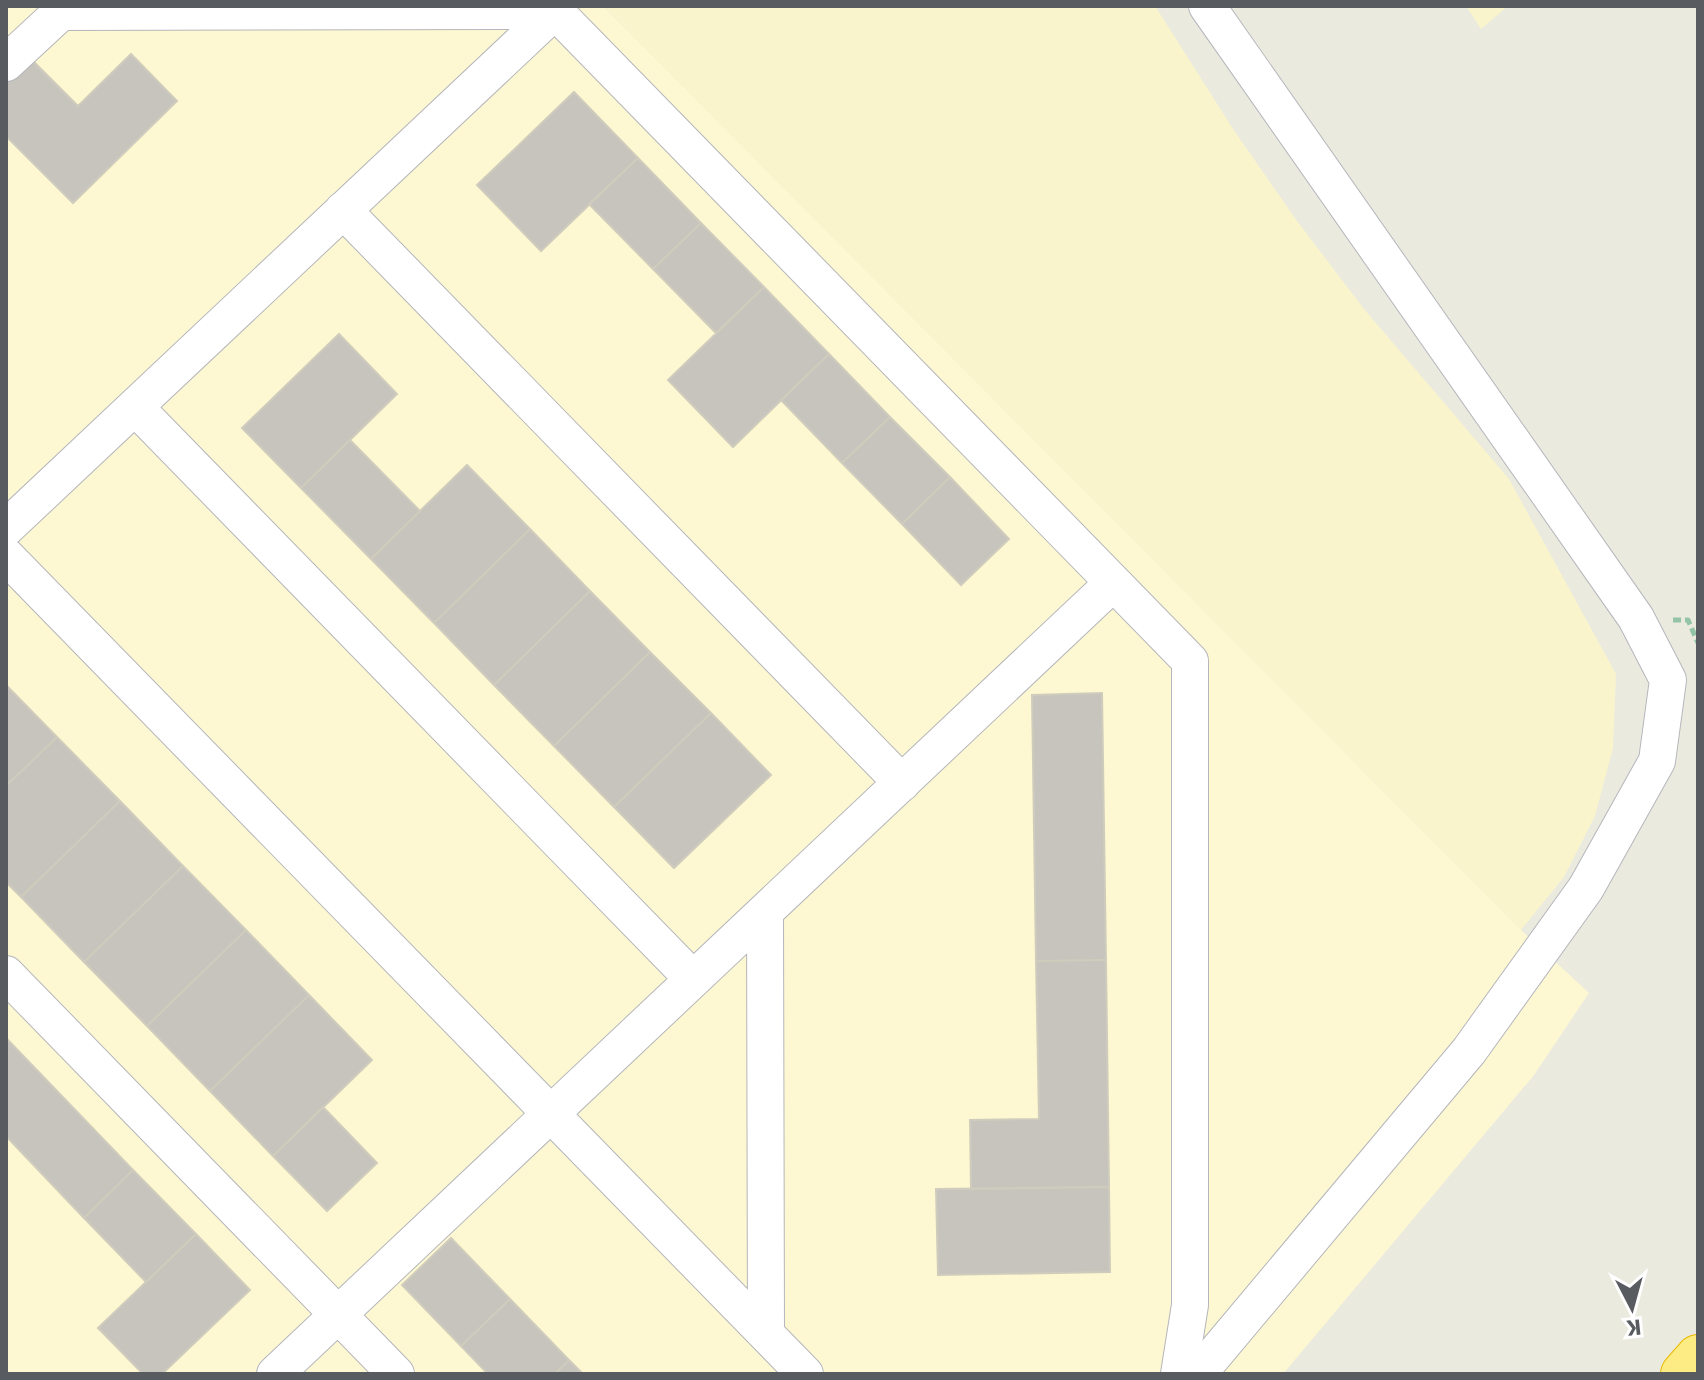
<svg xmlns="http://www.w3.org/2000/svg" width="1704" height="1380" viewBox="0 0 1704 1380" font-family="'Fira Sans',sans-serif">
<rect width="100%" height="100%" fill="#ebeadf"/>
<path fill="#fdf8d1" d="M6,6h597l918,924 68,63 -55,82 -251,299h-1277z"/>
<path fill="#f9f4cb" d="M603,6h552l78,123 64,92 67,88 145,170 107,195 -3,74 -18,68 -31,61 -43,53z
M1466,6h42l-27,23z"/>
<path fill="#c6c4bc" stroke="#d0ccbd" stroke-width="2" d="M131,54l46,47 -104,102 -67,-67v-54l24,-24 48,48z
M574,92l64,66 -97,93 -64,-66z
M638,158l63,65 -48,46 -64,-65z
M701,223l63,64 -48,46 -63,-64z
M764,287l65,67 -96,93 -65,-67z
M339,334l58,60 -96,94 -59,-60z
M829,354l61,63 -48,46 -61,-63z
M890,417l60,60 -48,47 -60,-61z
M350,440l70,71 -49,48 -70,-71z
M467,465l63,64 -96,94 -63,-64z
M950,477l59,62 -48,46 -59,-61z
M530,529l60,62 -96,94 -60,-62z
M590,591l60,61 -96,94 -60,-61z
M650,652l61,61 -97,94 -60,-61z
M6,685l51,52 -51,49z
M1102,693l4,267 -70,1 -4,-266z
M711,713l60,62 -97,93 -60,-61z
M57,737l63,64 -99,96 -15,-15v-96z
M120,801l63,65 -99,96 -63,-65z
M183,866l63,64 -99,96 -63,-64z
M246,930l63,65 -99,96 -63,-65z
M1106,960l3,227 -138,2 -1,-69 69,-1 -3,-158z
M309,995l63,65 -99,96 -63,-65z
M7,1039l126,131 -49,48 -78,-82z
M323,1107l54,56 -50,48 -54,-55z
M133,1170l63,64 -50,48 -62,-64z
M1109,1187l1,85 -172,3 -2,-86z
M196,1234l54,56 -88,84h-19l-45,-46z
M451,1238l59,61 -49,47 -59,-61z
M510,1299l59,61 -14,14h-67l-27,-28z
M569,1360l14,14h-28z"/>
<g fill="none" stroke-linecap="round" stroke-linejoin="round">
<defs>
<path id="minor" d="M6,63l55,-51 494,-1 635,650v644l-11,69
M343,210l559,573
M135,407l558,572
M6,528l549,-517
M6,556l799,818
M765,912l1,422
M6,974l390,400
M275,1374l838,-791
M1198,1374l271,-323 117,-163 71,-127 11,-81 -32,-62 -429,-612"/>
<path id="highway" d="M1683,1374l15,-17"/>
</defs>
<use href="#minor" stroke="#b5b6bc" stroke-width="38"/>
<use href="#highway" stroke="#e9ba00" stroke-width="46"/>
<path stroke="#93c4a7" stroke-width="5" stroke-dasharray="8 4" stroke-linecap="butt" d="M1673,620h15l10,23"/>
<use href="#minor" stroke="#fff" stroke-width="36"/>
<use href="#highway" stroke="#fdeb84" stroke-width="44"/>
</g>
<rect width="1704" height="1380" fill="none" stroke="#585b60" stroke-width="16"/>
<g transform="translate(1632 1308) rotate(174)" stroke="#ffffff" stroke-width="6" paint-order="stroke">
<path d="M0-6L14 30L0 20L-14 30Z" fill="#585b60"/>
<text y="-12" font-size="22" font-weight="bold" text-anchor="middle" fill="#585b60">K</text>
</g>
</svg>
